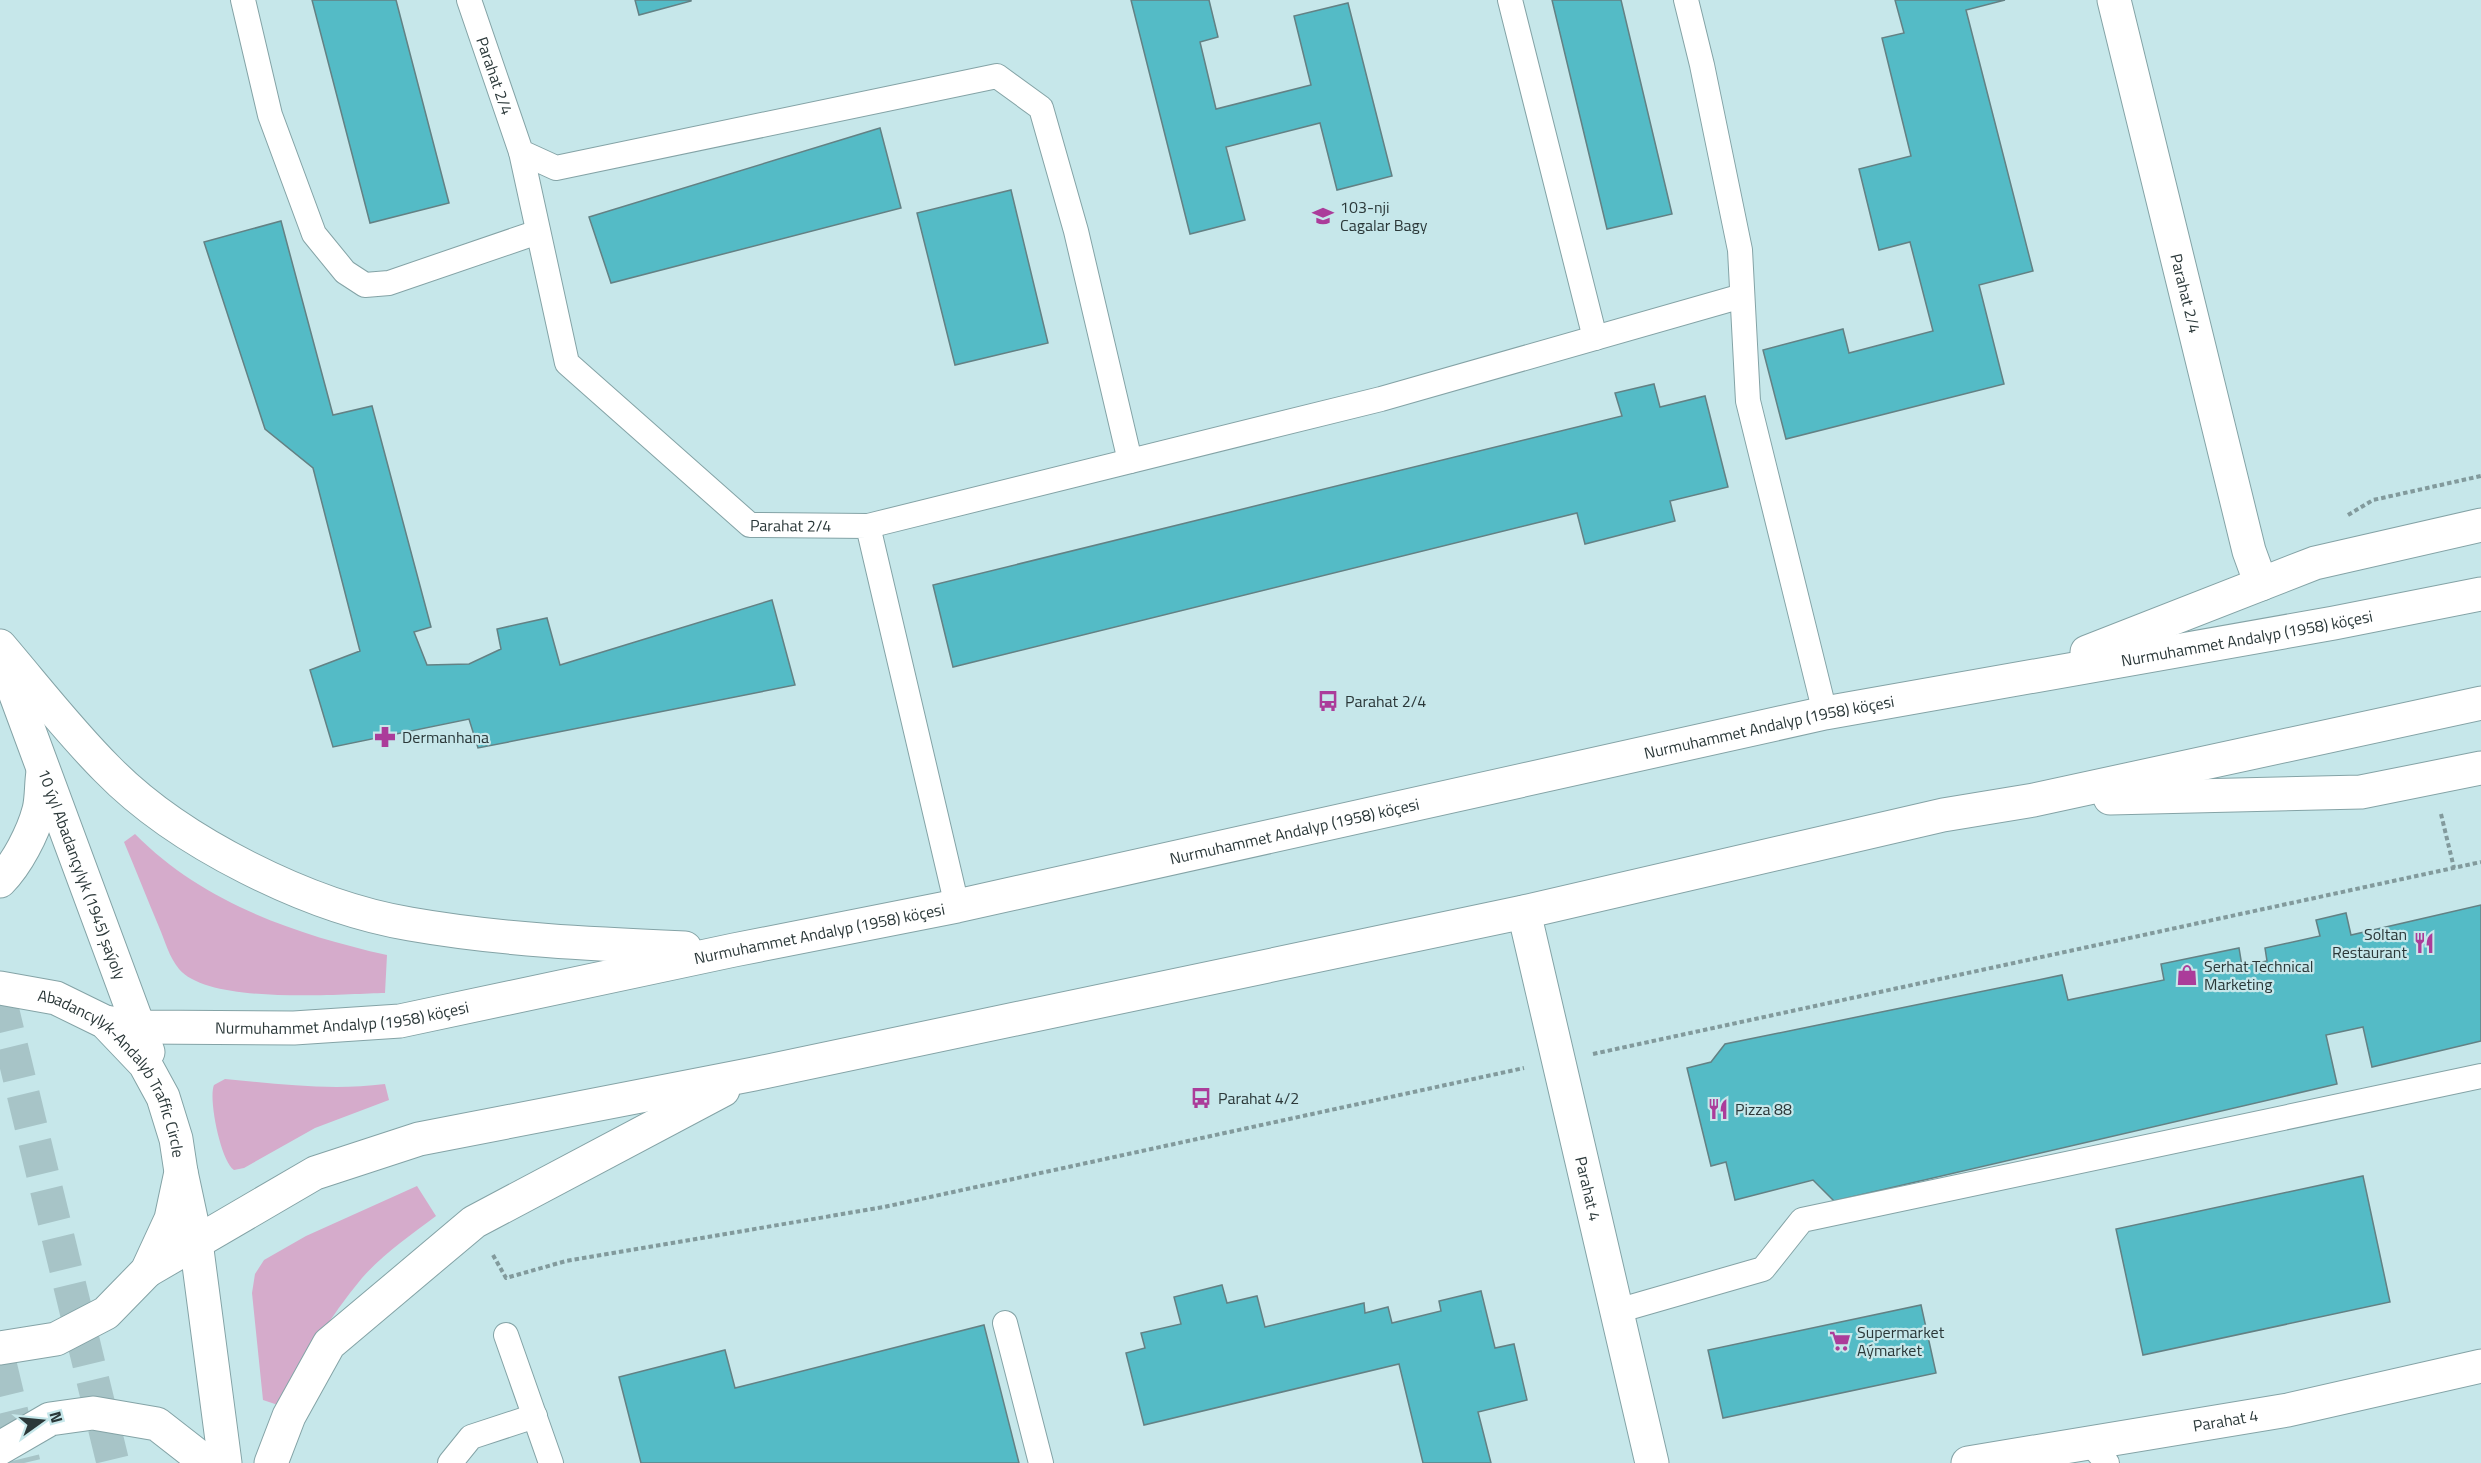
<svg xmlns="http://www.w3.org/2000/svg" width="2481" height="1463" viewBox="0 0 2481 1463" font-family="'Titillium Web',sans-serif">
<rect width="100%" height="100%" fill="#c6e7ea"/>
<path fill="#d5abcb" d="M135,834c68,69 160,100 252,121l-2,38c-46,1 -176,12 -206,-24 -10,-12 -14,-28 -20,-42 -12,-28 -23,-57 -35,-85z
M225,1079c54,5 106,12 160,5l4,16 -74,28 -71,40 -10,2c-13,-8 -26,-71 -20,-85z
M417,1186l19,30c-25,19 -53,38 -74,62 -33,39 -58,84 -84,127l-15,-5 -11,-107 3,-19 9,-14 42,-24z"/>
<path fill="#54bbc6" stroke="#638184" stroke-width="1.5" d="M312,0h84l53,203 -79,20z
M635,0h56v1l-52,14z
M1131,0h78l9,37 -18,5 16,67 95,-24 -17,-69 54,-13 44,173 -55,14 -17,-67 -94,24 19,73 -55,14z
M1552,0h69l51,214 -65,15z
M1895,0h110l-39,10 67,261 -54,14 25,99 -218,55 -23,-89 80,-21 6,24 84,-22 -23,-89 -31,8 -20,-81 52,-13 -29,-118 22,-5z
M880,128l21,80 -290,75 -22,-66z
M1011,190l37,153 -93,22 -38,-152z
M281,221l52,194 39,-9 59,221 -17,5 13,33 42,-1 32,-15 -4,-20 50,-11 13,47 212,-65 23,85 -317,63 -9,-29 -136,28 -23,-77 50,-19 -47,-183 -48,-39 -61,-187z
M1654,384l6,23 45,-11 23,91 -58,14 5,20 -90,23 -8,-31 -624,154 -20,-82 689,-169 -7,-23z
M2481,905v136l-109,26 -9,-40 -37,8 11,49 -503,117 -21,-21 -78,20 -9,-38 -15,4 -24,-98 24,-6 14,-18 337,-69 6,25 96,-20 -3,-16 78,-16 3,18 25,-5 -2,-13 55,-12 -4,-16 30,-7 5,22z
M2363,1176l27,126 -247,53 -27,-126z
M1222,1285l5,18 30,-7 8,31 99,-24 1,10 23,-6 4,16 49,-12 -2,-10 42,-10 14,57 19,-4 13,56 -49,12 13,51h-68l-24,-99 -255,61 -18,-72 19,-5 -4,-15 40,-9 -7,-27z
M1921,1305l15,68 -213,45 -15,-68z
M984,1325l35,138h-378l-22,-86 106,-27 10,38z"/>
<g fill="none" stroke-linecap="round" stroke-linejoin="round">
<path stroke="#a7c4c7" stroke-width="33" stroke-dasharray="33 16" stroke-linecap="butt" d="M0,999l113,464
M0,1363l24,100"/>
<defs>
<g id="service">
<path d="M243,0l27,115 44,119 31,38 20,13 24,-2 149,-51"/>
<path id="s1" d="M469,0l52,152 35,16 441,-92 44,32 35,123 54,230"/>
<path d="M1510,0l85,338"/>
<path d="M1686,0l16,65 38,185 8,151 77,312"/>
<path id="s2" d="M521,152l46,211 183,162 118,1 89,380"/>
<path d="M868,526l513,-127 361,-103"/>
<path d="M1617,1311l146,-42 39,-49 679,-144"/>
<path d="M1005,1323l36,140"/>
<path d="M506,1335l45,128"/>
<path d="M2090,1443l17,20"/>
<path d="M450,1463l21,-26 64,-21"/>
</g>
<g id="minor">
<path id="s3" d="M2114,0l135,551 12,33"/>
<path id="s4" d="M0,652l148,400"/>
<path id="s5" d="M1524,912l128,551"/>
<path d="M181,1172l15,70 29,221"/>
<path id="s6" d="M1968,1463l320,-53 193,-44"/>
</g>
<g id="primary">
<path d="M0,646c35,41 69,85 107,123 71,73 202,138 303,155 91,16 183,20 275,24"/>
<path d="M2087,652l228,-89 166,-38"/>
<path d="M2110,798l251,-6 120,-24"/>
<path d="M0,881c17,-17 33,-48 39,-71 3,-12 2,-26 4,-38"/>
<path id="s7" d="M0,988l56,10 49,24 40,42 18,33 13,42 5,33 -10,47 -24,52 -41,42 -50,26 -56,9"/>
<path id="s8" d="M105,1022l35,5 154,1 106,-7 334,-71 223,-44 868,-193 509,-90 147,-29"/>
<path d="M147,1271l168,-98 104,-34 335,-65 770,-162 419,-97 91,-15 447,-97"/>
<path d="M0,1448l50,-29 43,-6 64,11 50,39"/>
<path d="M271,1463l18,-47 40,-72 145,-122 249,-132"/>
</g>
</defs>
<use href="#service" stroke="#84a3a6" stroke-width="26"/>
<use href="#minor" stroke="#84a3a6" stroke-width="35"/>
<use href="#primary" stroke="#84a3a6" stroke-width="35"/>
<path stroke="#829a9c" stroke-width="4" stroke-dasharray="4.5 3" stroke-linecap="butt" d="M2348,515l25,-15 108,-24
M2441,814l13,54
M1593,1054l888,-192
M493,1255l13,23 60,-17 318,-54 640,-139"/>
<use href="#service" stroke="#fff" stroke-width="24"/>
<use href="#minor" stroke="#fff" stroke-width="33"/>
<use href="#primary" stroke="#fff" stroke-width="33"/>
</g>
<defs>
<symbol id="school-bare" viewBox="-9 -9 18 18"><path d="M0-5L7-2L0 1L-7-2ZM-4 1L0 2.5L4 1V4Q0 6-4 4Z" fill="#ab3c9a" stroke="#c6e7ea" stroke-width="2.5" paint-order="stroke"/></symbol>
<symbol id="bus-bare" viewBox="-9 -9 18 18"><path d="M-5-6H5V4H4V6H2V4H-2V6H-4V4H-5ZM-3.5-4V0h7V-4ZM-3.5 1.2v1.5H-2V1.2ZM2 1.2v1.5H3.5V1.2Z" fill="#ab3c9a" stroke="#c6e7ea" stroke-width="2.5" paint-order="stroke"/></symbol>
<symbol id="pharmacy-bare" viewBox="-9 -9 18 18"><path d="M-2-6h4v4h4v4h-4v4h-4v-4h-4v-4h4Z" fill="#ab3c9a" stroke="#c6e7ea" stroke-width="2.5" paint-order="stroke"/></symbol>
<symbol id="restaurant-bare" viewBox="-9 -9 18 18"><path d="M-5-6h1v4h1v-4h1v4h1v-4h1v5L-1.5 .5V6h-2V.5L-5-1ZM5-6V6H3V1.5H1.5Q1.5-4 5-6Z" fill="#ab3c9a" stroke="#c6e7ea" stroke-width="2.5" paint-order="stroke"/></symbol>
<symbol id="shop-bare" viewBox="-9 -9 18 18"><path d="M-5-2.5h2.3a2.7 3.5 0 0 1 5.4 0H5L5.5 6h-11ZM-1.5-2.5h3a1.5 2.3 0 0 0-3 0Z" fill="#ab3c9a" stroke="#c6e7ea" stroke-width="2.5" paint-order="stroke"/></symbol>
<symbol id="supermarket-bare" viewBox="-9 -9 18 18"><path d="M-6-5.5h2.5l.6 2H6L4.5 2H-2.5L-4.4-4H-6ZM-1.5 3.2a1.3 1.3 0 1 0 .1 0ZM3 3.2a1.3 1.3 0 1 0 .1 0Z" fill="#ab3c9a" stroke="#c6e7ea" stroke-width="2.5" paint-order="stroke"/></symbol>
</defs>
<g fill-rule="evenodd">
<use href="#school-bare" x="1308" y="201" width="30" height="30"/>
<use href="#bus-bare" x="1313" y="686" width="30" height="30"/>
<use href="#pharmacy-bare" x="370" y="722" width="30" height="30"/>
<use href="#restaurant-bare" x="2409" y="928" width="30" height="30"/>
<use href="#shop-bare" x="2172" y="960" width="30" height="30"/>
<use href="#bus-bare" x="1186" y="1083" width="30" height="30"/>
<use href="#restaurant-bare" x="1703" y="1094" width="30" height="30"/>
<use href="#supermarket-bare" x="1825" y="1326" width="30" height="30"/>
</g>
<g text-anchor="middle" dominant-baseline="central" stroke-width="4.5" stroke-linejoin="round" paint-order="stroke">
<g font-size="16" fill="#2b3839" stroke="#c6e7ea">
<text stroke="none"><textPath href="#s1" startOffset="80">Parahat 2/4</textPath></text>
<text stroke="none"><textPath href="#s3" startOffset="302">Parahat 2/4</textPath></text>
<text stroke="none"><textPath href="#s2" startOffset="501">Parahat 2/4</textPath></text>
<text stroke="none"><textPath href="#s8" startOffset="2182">Nurmuhammet Andalyp (1958) köçesi</textPath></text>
<text stroke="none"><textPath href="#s8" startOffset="1696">Nurmuhammet Andalyp (1958) köçesi</textPath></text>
<text stroke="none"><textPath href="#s8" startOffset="1210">Nurmuhammet Andalyp (1958) köçesi</textPath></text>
<text stroke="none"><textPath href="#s4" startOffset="237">10 ýyl Abadançylyk (1945) şaýoly</textPath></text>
<text stroke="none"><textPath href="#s8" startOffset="724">Nurmuhammet Andalyp (1958) köçesi</textPath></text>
<text stroke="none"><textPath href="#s8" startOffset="238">Nurmuhammet Andalyp (1958) köçesi</textPath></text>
<text stroke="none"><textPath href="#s7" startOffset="154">Abadancylyk-Andalyb Traffic Circle</textPath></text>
<text stroke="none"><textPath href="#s5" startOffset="284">Parahat 4</textPath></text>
<text stroke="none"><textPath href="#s6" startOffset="261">Parahat 4</textPath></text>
</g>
<g font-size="16" fill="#2b3839" stroke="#c6e7ea" text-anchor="start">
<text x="1340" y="207">103-nji<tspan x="1340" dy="18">Cagalar Bagy</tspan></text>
<text x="1345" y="701">Parahat 2/4</text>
<text x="402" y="737">Dermanhana</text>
<text x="2407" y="934" text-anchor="end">Soltan<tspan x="2407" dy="18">Restaurant</tspan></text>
<text x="2204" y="966">Serhat Technical<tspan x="2204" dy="18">Marketing</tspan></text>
<text x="1218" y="1098">Parahat 4/2</text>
<text x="1735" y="1109">Pizza 88</text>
<text x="1857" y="1332">Supermarket<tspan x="1857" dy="18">Aýmarket</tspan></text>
</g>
</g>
<g transform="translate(42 1421) rotate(75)" stroke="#c6e7ea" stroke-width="4.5" paint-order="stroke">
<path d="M0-4.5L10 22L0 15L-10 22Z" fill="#2b3839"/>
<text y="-9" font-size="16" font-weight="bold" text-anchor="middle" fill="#2b3839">N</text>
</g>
</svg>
